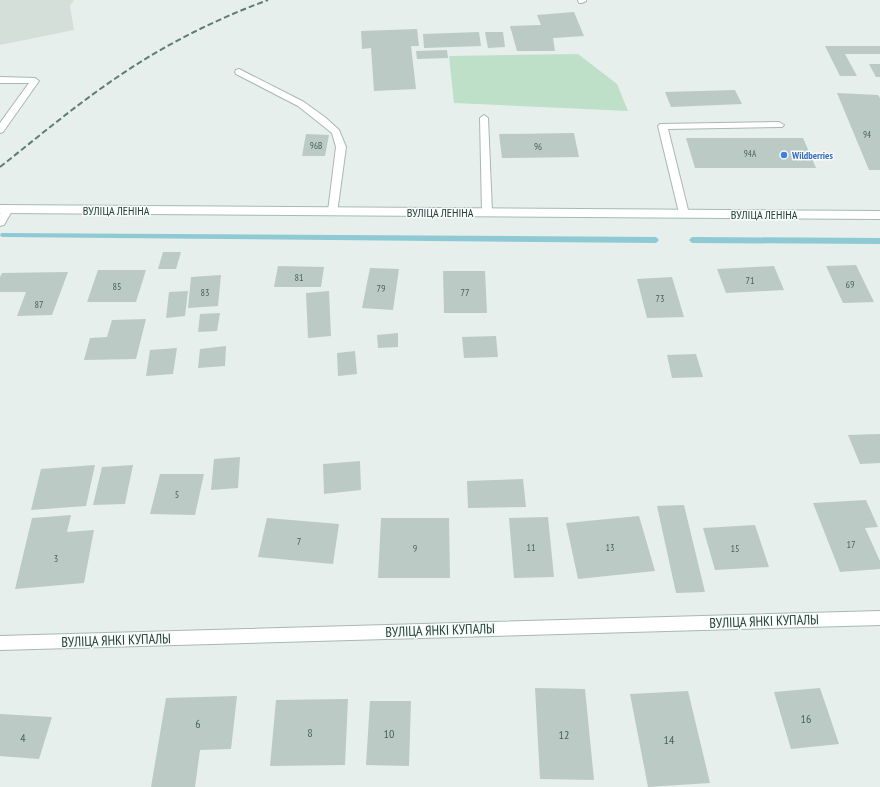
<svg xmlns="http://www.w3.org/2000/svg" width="880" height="787" viewBox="0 0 880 787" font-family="'PT Sans Narrow',sans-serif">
<rect width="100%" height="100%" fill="#e6efeb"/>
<path fill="#d4dfda" d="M0,0h74l-4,6 4,24 -74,15z"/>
<path fill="#bfe0c8" d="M578,54l39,30 11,27 -174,-8 -5,-47z"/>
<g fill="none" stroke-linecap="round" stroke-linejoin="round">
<path fill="#8ec9d4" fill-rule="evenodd" d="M1,233l655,4 3,3 -3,3 -653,-6 -3,-1z
M692,237l188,1v6l-188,-1 -3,-3z"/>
</g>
<path fill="#bbcac4" d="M574,12l10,24 -31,2 2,13h-38l-7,-25 31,-1 -4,-10z
M417,29l2,17h-8l5,43 -42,2 -3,-43 -9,1 -1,-18z
M479,32l2,14 -57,2 -1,-14z
M485,32h18l2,15 -17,1z
M825,46h55v8h-35l12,22h-17z
M447,50l1,8 -31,1 -1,-8z
M869,64h11v13h-4z
M735,90l7,14 -71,3 -6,-15z
M837,93l41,2 2,3v72h-11z
M574,133l5,24 -77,1 -3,-24z
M306,134l23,1 -4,21h-23z
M686,138h117l13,30h-121z
M163,252h18l-5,17h-18z
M856,265l18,37 -31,1 -17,-37z
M278,266l46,1 -3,20h-47z
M774,266l10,24 -58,3 -9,-24z
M370,268l29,1 -6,41 -31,-2z
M98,270h48l-10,32h-49z
M443,271h42l2,42h-43z
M68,272l-16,43 -35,1 9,-24h-26v-15l2,-4z
M221,275l-3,31 -30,2 3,-31z
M672,277l12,40 -37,1 -10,-39z
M188,291l-3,25 -19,2 3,-26z
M329,291l2,45 -23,2 -2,-45z
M220,313l-3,18 -19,1 2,-18z
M146,319l-10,40 -52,1 6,-22 17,-1 5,-17z
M398,333v14l-20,1 -1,-13z
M496,336l2,21 -34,1 -2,-21z
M226,346l-1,20 -27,2 2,-19z
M177,348l-4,26 -27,2 4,-26z
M355,351l2,23 -19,2 -1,-23z
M696,354l7,23 -31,1 -5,-23z
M880,434v29l-20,1 -12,-29z
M240,457l-2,31 -27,2 3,-31z
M360,461l1,29 -37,4 -1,-30z
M95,465l-9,41 -55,4 10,-41z
M133,465l-8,39 -32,1 9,-38z
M160,474h44l-9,41 -45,-1z
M523,479l3,28 -58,1 -1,-27z
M866,500l12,27 -13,1 15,33v8l-40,3 -27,-69z
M684,505l21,87 -29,1 -19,-87z
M71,515l-4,17 27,-2 -10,53 -69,6 17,-71z
M639,516l16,55 -77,8 -12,-56z
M548,517l6,60 -40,1 -5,-60z
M267,518l72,6 -6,40 -75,-7z
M381,518h68l1,60h-72z
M755,525l14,42 -54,3 -12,-42z
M535,688l50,1 9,91 -54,-1z
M820,688l19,56 -48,5 -17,-57z
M688,691l22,92 -62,4 -18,-93z
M237,696l-6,53 -31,1 -5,37h-44l15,-89z
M348,699l-3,66 -75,1 6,-66z
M370,701h41l-2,65 -43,-1z
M0,714l52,3 -13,42 -39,-3z"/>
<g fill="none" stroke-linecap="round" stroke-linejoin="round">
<defs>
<path id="service" d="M578,0h8v1l-4,2h-3z
M239,69l65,33 22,16 13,12 7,17 -9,66h-8l-1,-2 8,-64 -4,-14 -34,-27 -62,-32 -1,-2 1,-2z
M0,77l35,1 4,3 -36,51 -3,1v-10l29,-40h-29z
M484,115l4,3 4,94 -5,4 -5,-4 -2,-94z
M779,122l5,3 -2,2 -114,2 21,85 -1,3h-8l-22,-91 2,-2z"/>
<path id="minor" d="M8,205l5,4 -9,16 -4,1v-12l4,-7z
M880,611v14l-880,25v-14z"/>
<path id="secondary" d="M0,205l880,6v8l-880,-6z"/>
</defs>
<use href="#service" stroke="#a8b8b2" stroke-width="2"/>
<use href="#minor" stroke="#a8b8b2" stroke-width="2"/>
<use href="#secondary" stroke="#a4bbb3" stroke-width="2"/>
<use href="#service" fill="#fff" fill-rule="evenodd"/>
<use href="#minor" fill="#fff" fill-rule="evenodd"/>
<use href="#secondary" fill="#fff" fill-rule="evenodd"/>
<path stroke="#5f7d75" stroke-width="2" stroke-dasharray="6 3" stroke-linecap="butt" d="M0,167c38,-30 76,-62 116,-89 48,-33 98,-58 152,-78"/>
</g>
<circle fill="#3f7fe0" stroke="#f7fbf9" stroke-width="1.5" cx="784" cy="155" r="4"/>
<g text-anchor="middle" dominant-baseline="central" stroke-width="3" stroke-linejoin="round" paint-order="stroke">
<g font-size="9" fill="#4a645c">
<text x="867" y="134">94</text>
<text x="316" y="145">96В</text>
<text x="538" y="146">96</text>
<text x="750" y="153">94А</text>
</g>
<g font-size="10" font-weight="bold" fill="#366cbe" stroke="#f7fbf9" text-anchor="start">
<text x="792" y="155">Wildberries</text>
</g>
<g font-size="10" fill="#4a645c">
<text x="299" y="277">81</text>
<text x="750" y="280">71</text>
<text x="850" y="284">69</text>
<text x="117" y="286">85</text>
<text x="381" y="288">79</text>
<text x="205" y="292">83</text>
<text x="465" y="292">77</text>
<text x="660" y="298">73</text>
<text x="39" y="304">87</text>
<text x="177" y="494">5</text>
<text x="299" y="541">7</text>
<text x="851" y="544">17</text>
<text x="531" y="547">11</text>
<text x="610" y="547">13</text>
<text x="415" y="548">9</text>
<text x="735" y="548">15</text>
<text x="56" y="558">3</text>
</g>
<g font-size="12" fill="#24423a" stroke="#f7fbf9">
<text x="116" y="210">ВУЛІЦА ЛЕНІНА</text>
<text x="440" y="212">ВУЛІЦА ЛЕНІНА</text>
<text x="764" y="214">ВУЛІЦА ЛЕНІНА</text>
</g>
<g font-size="12" fill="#4a645c">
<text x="806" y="718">16</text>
<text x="198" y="723">6</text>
<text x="310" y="732">8</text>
<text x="389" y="733">10</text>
<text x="564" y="734">12</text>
<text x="23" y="737">4</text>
<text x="669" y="739">14</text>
</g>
<g font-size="14" fill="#24423a" stroke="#f7fbf9">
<text transform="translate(764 621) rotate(-2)">ВУЛІЦА ЯНКІ КУПАЛЫ</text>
<text transform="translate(440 630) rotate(-2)">ВУЛІЦА ЯНКІ КУПАЛЫ</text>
<text transform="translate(116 640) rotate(-2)">ВУЛІЦА ЯНКІ КУПАЛЫ</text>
</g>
</g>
</svg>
